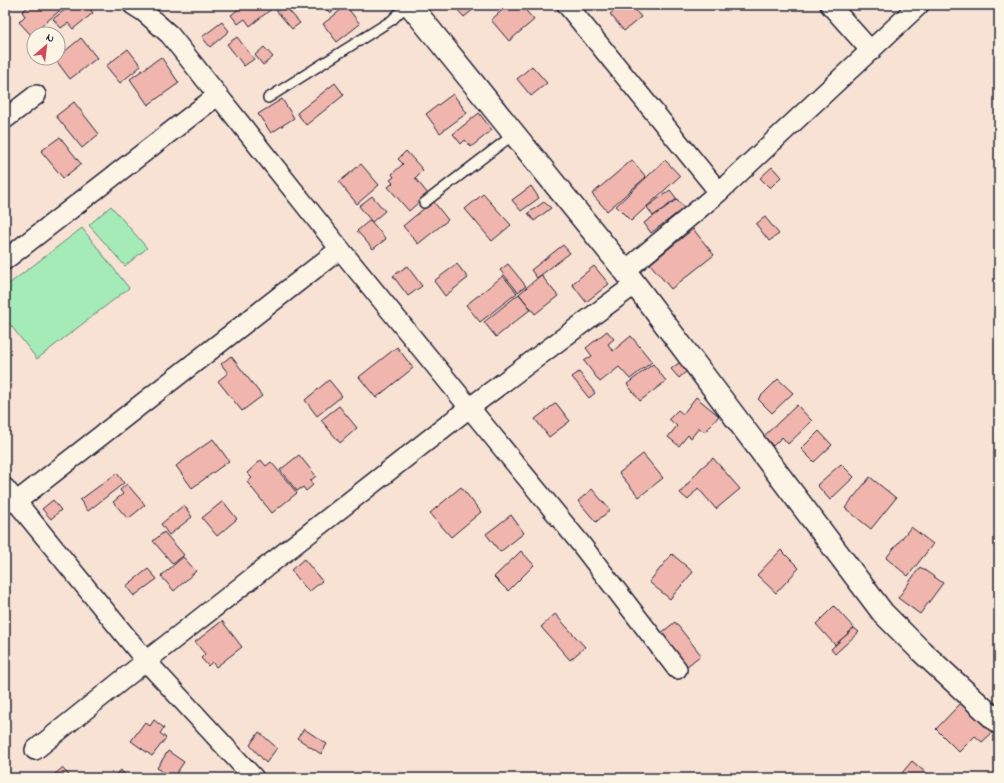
<svg xmlns="http://www.w3.org/2000/svg" width="1004" height="783" viewBox="0 0 1004 783" font-family="'Indie Flower',sans-serif">
<rect width="100%" height="100%" fill="#f8e2d4"/>
<filter id="ink" filterUnits="userSpaceOnUse"><feTurbulence type="fractalNoise" baseFrequency=".025" numOctaves="2"/><feDisplacementMap in="SourceGraphic" scale="8" xChannelSelector="R" yChannelSelector="G"/><feConvolveMatrix kernelMatrix="1 2 1 2 8 2 1 2 1" color-interpolation-filters="sRGB"/></filter>
<g filter="url(#ink)">
<path fill="#a5ebb7" stroke="#648679" d="M111,206l36,42 -22,18 -36,-41z
M82,228l47,60 -92,71 -32,-41v-31z"/>
<path fill="#f0b6ad" stroke="#22223b" d="M30,5h34l1,1 -34,29 -12,-13 6,-6 -3,-4z
M71,5h16l6,8 -20,16 -5,-6 -7,5 -8,-9z
M244,5h28l2,2 -24,19 -5,-7 -7,5 -7,-9z
M278,5h6l16,18 -8,6 -18,-21z
M323,5h17l-10,8z
M457,5h22l-15,12 -9,-10z
M508,5h13l13,15 -25,21 -18,-21z
M615,5h27l-6,6 5,6 -17,14 -14,-17 8,-6z
M346,6l14,18 -23,18 -14,-18z
M222,22l7,9 -19,16 -8,-10z
M237,37l17,22 -10,7 -17,-22z
M81,38l16,20 -27,21 -15,-20 3,-1v-1z
M264,47l9,10 -10,8 -8,-10z
M128,49l13,17 -21,17 -14,-17z
M161,57l18,26 -31,22 -18,-26z
M532,66l15,17 -16,13 -14,-17z
M335,83l9,12 -38,30 -9,-12z
M453,94l14,19 -27,20 -14,-19z
M282,99l12,19 -23,15 -13,-19z
M74,102l25,32 -17,14 -26,-32z
M479,113l13,17 -21,17 -6,-7 -4,4 -8,-10z
M60,137l21,27 -18,14 -22,-27z
M406,151l17,19 -8,8 13,16 -19,17 -21,-24 5,-4 -3,-3 4,-3 -2,-3 11,-10 -5,-5z
M632,160l14,17 -39,34 -15,-17z
M665,160l15,16 -49,45 -15,-15z
M361,164l18,21 -22,19 -18,-22z
M772,167l9,10 -11,11 -10,-10z
M531,186l8,12 -18,13 -9,-11z
M670,190l7,9 -24,17 -6,-9z
M483,194l28,31 -19,16 -27,-32z
M372,196l13,15 -13,11 -13,-16z
M677,199l7,9 -33,25 -7,-10z
M433,201l15,19 -30,24 -15,-18z
M544,202l7,6 -17,13 -6,-8z
M765,217l14,17 -10,7 -13,-17z
M370,220l16,19 -13,10 -16,-18z
M693,229l21,26 -43,34 -21,-25z
M563,245l7,8 -33,25 -6,-8z
M457,264l11,14 -23,18 -11,-15z
M508,264l18,22 -8,6 -18,-22z
M407,266l15,20 -14,10 -15,-20z
M594,266l15,18 -23,18 -14,-18z
M541,275l17,21 -23,18 -16,-20z
M503,276l14,17 -37,29 -14,-17z
M519,294l12,15 -35,28 -12,-15z
M607,331l7,8 -6,5 5,7 18,-15 21,26 -22,17 -11,-12 -19,15 -16,-21 8,-5 -6,-8z
M397,347l16,21 -37,30 -17,-21z
M231,356l31,40 -20,15 -24,-30 10,-8 -7,-9z
M680,362l7,9 -8,7 -8,-9z
M653,364l13,17 -26,20 -13,-17z
M579,372l16,21 -6,5 -17,-21z
M778,379l15,14 -21,20 -14,-14z
M329,380l13,16 -25,20 -12,-16z
M696,397l23,19 -14,16 -6,-4 -8,10 -3,-3 -9,11 -11,-9 9,-11 -8,-7 9,-9 5,4z
M556,403l14,18 -21,16 -14,-18z
M797,405l15,16 -24,23 -6,-7 -9,9 -9,-10z
M339,406l18,22 -17,15 -19,-23z
M819,431l13,14 -18,17 -13,-13z
M213,439l16,22 -37,27 -16,-22z
M643,454l20,24 -24,19 -20,-24z
M299,455l17,21 -6,5 3,4 -7,6 -3,-4 -6,4 -17,-21z
M713,458l27,31 -24,20 -18,-21 -10,12 -8,-7 21,-25z
M261,460l5,6 5,-4 26,31 -25,20 -25,-31 5,-4 -5,-5z
M841,464l13,13 -24,23 -13,-15z
M117,473l7,10 -36,28 -8,-11z
M870,477l26,21 -25,31 -26,-21z
M127,484l18,21 -17,14 -15,-17 10,-8 -3,-4z
M461,487l20,25 -30,25 -21,-24z
M592,489l18,21 -14,12 -18,-21z
M53,500l8,10 -10,9 -9,-10z
M223,501l14,18 -20,17 -15,-18z
M184,505l8,12 -23,18 -8,-11z
M511,515l13,18 -24,19 -14,-18z
M911,527l22,17 -25,32 -22,-18z
M164,532l20,23 -11,9 -20,-23z
M781,550l18,18 -23,25 -19,-18z
M521,551l13,14 -26,26 -14,-14z
M672,554l21,18 -23,27 -21,-17z
M183,557l13,14 -22,20 -13,-15z
M304,559l18,22 -13,11 -18,-22z
M920,567l23,16 -23,31 -22,-16z
M148,569l9,10 -23,17 -8,-10z
M834,606l20,22 -19,17 -19,-21z
M555,614l30,33 -15,13 -29,-33z
M222,621l20,26 -26,20 -4,-5 -4,4 -7,-8 4,-4 -10,-12z
M675,622l26,33 -15,12 -26,-33z
M854,628l5,4 -24,22 -4,-5z
M961,703l31,30 -10,9 -7,-6 -16,16 -23,-23z
M154,720l10,8 -4,5 6,5 -14,18 -21,-15 14,-19 5,4z
M304,729l23,15 -6,10 -24,-16z
M259,732l18,16 -11,15 -16,-18z
M168,751l16,11 -11,16h-8l-3,-1 3,-4 -8,-5z
M912,761l20,17h-26l-5,-4z
M62,768l10,10h-15l-3,-3z
M121,770l6,8h-15z"/>
<g fill="none" stroke-linecap="round" stroke-linejoin="round">
<defs>
<path id="service" d="M268,98l124,-78 15,-15
M424,203l90,-69
M5,511l11,-9"/>
<path id="minor" d="M133,5l11,7 26,23 170,214 240,294 97,126
M567,5l152,187
M830,5l41,46
M5,119l31,-24
M5,260l213,-165
M625,271l94,-79 200,-187
M5,488l141,173 108,117
M16,502l324,-253
M35,750l111,-89 323,-253 165,-123"/>
<path id="tertiary" d="M410,5l215,266 258,342 38,38 78,72"/>
</defs>
<use href="#service" stroke="#22223b" stroke-width="12"/>
<use href="#minor" stroke="#22223b" stroke-width="22"/>
<use href="#tertiary" stroke="#22223b" stroke-width="25"/>
<use href="#service" stroke="#fcf5e5" stroke-width="9"/>
<use href="#minor" stroke="#fcf5e5" stroke-width="19"/>
<use href="#tertiary" stroke="#fcf5e5" stroke-width="22"/>
</g>
</g>
<rect width="1004" height="783" fill="none" stroke="#fcf5e5" stroke-width="20"/>
<rect x="10" y="10" width="984" height="763" fill="none" stroke="#22223b" stroke-width="1.5" filter="url(#ink)"/>
<g transform="translate(46 46) rotate(28)"><circle r="19" fill="#fcf5e5" stroke="#a5a1a1"/>
<path d="M0-3L7 15L0 10L-7 15Z" fill="#d1495b"/>
<text y="-6" font-size="11" font-weight="bold" text-anchor="middle" fill="#22223b">N</text>
</g>
</svg>
